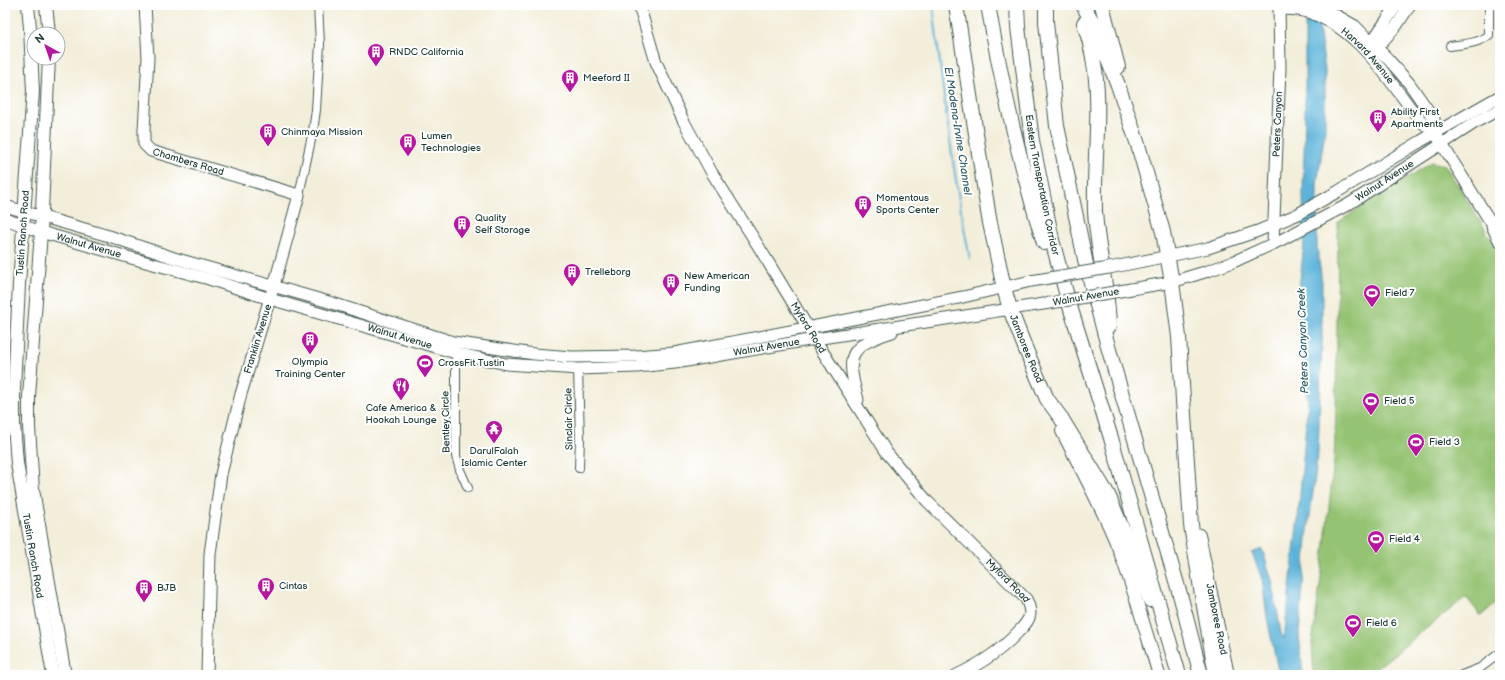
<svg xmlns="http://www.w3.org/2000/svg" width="1505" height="680" viewBox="0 0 1505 680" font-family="'Balsamiq Sans',sans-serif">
<rect width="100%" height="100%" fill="#fff"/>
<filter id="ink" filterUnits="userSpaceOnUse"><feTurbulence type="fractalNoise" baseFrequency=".025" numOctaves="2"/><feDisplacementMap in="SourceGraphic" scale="8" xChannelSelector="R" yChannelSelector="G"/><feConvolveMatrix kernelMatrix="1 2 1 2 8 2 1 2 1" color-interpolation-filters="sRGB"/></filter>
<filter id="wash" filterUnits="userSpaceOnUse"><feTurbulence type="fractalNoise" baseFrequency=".012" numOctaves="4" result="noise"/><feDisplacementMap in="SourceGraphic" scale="16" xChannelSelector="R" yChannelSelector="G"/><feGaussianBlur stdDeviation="0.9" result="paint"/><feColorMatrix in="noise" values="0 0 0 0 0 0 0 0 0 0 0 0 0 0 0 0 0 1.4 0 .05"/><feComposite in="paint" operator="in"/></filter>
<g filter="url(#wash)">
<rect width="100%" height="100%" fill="#f3eeda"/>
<path fill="#94c372" stroke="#5a8053" d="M1432,162l13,3 55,88v347l-19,16 -15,-19 -98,78h-54l-2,-32 9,-65 13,-117 2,-52 2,-187z"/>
<path fill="#5db4da" stroke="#3e7887" d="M1305,5h15l-1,23 6,41v62l-8,54v62l5,35v59l-4,112 -11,86 -8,96 4,40h-24l-12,-57 -5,-39 -10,-26 10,-4 10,31 9,53 3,6 14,-122 10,-117 -9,-58v-53l5,-46 -1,-50 2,-78z"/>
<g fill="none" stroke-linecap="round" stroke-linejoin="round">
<path stroke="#5db4da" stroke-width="2" d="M933,5c10,85 20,170 37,254"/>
</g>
</g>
<g filter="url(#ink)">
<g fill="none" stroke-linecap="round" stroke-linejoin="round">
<defs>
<path id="street" d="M1450,46c13,-2 28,-2 39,-11v-30
M299,195l14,-64 3,-21 4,-66 -2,-39
M456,353v103l4,14 8,18
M578,369l2,70 -1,29
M1462,675l18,-7 20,-15"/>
<g id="secondary">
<path id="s1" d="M145,5l3,53 -4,72v14l7,7 148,44 -22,80 -36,119 -20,80 -11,80 -3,121"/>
<path id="s2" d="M639,5l17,57 27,58 29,53 42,66 67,110 66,104 40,48 99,98c2,4 4,9 4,15 -1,7 -7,13 -12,18 -17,19 -38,32 -61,43"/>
<path d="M1314,5l18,8 23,13 33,33 21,24 25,36 1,14"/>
<path id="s3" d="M1279,9c8,0 16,0 24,2 41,10 70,46 94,79 12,15 22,32 38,43l53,85 12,13"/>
<path d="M1376,47l-1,-10 22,-32"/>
<path d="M1371,52l11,-10 15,-17 13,-20"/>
<path d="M5,206l104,30 65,22 155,44 124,40 81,12 38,3 64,-1 38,-3 153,-29 136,-27 68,-16"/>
<path id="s4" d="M5,219l36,13 90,26 78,21 61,20 186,54 50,11 72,5 59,-2 38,-4 140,-24 248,-38"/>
<path d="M1492,226l8,16"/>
<path id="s5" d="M1273,244l7,-176 -1,-63"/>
<path d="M1109,268l99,-20 50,-17 38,-16 41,-23 84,-51 79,-45"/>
<path id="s6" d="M1131,289l41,-7 36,-11 25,-9 48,-22 68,-36 127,-82 24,-13"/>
<path d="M858,400c-11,-43 -13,-53 34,-68"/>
</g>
<g id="primary">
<path id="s7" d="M28,5l2,23 3,63 -14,193 -5,105v36l3,38 36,212"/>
<path d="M46,5l3,29"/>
<path d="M49,58l-8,174 -12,164v31l4,63 32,185"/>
<path d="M1062,431c19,38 40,76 56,116 16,42 28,85 41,128"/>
<path id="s8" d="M1199,535l29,140"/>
</g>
<g id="highway">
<path id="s9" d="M956,5l33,213 15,70 6,21 16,41 21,49 14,19 47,77 17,40 25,65"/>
<path d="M988,5c14,81 32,160 56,238"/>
<path id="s10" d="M1017,5l1,22 14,114 20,99 16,60 43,138 68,237"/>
<path d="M1046,5v17l11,104 29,138 23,86 72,248 20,77"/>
<path d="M1083,5l10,18 25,62 20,60 25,87 9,50 7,55 12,188 11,70 14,80"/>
<path d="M1102,5l16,62"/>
<path d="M1084,23c23,66 9,122 11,188 2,38 13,76 14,115"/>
</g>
</defs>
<use href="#street" stroke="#3f584d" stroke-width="10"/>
<use href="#secondary" stroke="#3f584d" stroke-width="13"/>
<use href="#primary" stroke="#3f584d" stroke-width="14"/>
<use href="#highway" stroke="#3f584d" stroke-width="16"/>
<use href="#street" stroke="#fff" stroke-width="8"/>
<use href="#secondary" stroke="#fff" stroke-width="11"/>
<use href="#primary" stroke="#fff" stroke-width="12"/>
<use href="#highway" stroke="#fff" stroke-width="14"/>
<defs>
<path id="secondary-bridge" d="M1031,281l78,-13
M1063,301l68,-12"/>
</defs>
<use href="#secondary-bridge" stroke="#3f584d" stroke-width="13" stroke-linecap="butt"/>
<use href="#secondary-bridge" stroke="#fff" stroke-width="11"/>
</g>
</g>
<defs>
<symbol id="building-pin" viewBox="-11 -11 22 30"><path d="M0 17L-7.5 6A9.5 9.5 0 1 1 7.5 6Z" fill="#b5179e" stroke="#fff"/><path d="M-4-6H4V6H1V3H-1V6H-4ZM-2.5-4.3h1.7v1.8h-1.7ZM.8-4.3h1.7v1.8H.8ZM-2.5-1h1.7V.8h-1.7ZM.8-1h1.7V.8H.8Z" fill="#fff"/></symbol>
<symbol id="stadium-pin" viewBox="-11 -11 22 30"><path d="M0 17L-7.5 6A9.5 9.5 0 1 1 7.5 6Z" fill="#b5179e" stroke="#fff"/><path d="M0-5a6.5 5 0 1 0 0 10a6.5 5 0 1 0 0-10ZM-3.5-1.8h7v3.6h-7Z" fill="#fff"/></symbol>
<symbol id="restaurant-pin" viewBox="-11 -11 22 30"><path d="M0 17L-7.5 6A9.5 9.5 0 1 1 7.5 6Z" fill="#b5179e" stroke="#fff"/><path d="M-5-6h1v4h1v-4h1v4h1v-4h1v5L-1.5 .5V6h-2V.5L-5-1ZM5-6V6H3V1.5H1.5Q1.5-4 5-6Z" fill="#fff"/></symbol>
<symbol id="temple-pin" viewBox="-11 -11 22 30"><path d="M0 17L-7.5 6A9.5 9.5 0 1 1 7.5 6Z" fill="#b5179e" stroke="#fff"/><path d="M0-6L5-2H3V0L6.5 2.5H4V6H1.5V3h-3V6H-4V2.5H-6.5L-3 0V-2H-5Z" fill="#fff"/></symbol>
</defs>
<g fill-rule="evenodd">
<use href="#building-pin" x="366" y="42" width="20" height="27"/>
<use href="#building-pin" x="560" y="68" width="20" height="27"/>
<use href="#building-pin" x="1368" y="108" width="20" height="27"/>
<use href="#building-pin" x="258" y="122" width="20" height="27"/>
<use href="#building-pin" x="398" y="132" width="20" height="27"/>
<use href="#building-pin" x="853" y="194" width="20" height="27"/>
<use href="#building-pin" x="452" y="214" width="20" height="27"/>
<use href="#building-pin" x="562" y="262" width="20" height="27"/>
<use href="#building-pin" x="661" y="272" width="20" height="27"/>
<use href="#stadium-pin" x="1362" y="283" width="20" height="27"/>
<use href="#building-pin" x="300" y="330" width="20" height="27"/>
<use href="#stadium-pin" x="415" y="353" width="20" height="27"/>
<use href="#restaurant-pin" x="391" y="376" width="20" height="27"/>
<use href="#stadium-pin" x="1361" y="391" width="20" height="27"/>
<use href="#temple-pin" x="484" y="419" width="20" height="27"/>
<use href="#stadium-pin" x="1406" y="432" width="20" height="27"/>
<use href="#stadium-pin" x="1366" y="529" width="20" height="27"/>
<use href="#building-pin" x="256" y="576" width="20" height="27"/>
<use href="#building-pin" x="134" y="578" width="20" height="27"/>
<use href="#stadium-pin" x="1343" y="613" width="20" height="27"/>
</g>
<g text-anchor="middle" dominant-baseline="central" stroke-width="4" stroke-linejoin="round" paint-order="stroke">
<g font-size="10" fill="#1f3d34" stroke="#fff" text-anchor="start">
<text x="389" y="52">RNDC California</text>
<text x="583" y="78">Meeford II</text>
<text x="1391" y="112">Ability First<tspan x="1391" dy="12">Apartments</tspan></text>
<text x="281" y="132">Chinmaya Mission</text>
<text x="421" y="136">Lumen<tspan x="421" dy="12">Technologies</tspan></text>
<text x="876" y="198">Momentous<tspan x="876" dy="12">Sports Center</tspan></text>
<text x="475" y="218">Quality<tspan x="475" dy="12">Self Storage</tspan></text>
<text x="585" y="272">Trelleborg</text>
<text x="684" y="276">New American<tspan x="684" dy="12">Funding</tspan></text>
<text x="1385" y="293">Field 7</text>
<text x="310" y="362" text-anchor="middle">Olympia<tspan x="310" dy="12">Training Center</tspan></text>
<text x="438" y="363">CrossFit Tustin</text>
<text x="1384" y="401">Field 5</text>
<text x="401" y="408" text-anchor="middle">Cafe America &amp;<tspan x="401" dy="12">Hookah Lounge</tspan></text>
<text x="1429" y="442">Field 3</text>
<text x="494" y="451" text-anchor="middle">DarulFalah<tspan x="494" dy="12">Islamic Center</tspan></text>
<text x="1389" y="539">Field 4</text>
<text x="279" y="586">Cintas</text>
<text x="157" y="588">BJB</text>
<text x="1366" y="623">Field 6</text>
</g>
<g font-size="10" fill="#1f3d34" stroke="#fff">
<text stroke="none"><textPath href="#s3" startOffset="104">Harvard Avenue</textPath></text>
<text stroke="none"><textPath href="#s5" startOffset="120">Peters Canyon</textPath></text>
<text stroke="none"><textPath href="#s1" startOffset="188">Chambers Road</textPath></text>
<text stroke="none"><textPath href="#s6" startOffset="278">Walnut Avenue</textPath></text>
<text stroke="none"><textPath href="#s10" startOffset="182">Eastern Transportation Corridor</textPath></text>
<text transform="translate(23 233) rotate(-86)">Tustin Ranch Road</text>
<text stroke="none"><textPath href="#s4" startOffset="88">Walnut Avenue</textPath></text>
<text transform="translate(1086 297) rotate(-10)">Walnut Avenue</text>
<text stroke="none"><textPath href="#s2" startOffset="366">Myford Road</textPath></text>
<text stroke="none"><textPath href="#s4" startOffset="412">Walnut Avenue</textPath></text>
<text transform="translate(258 339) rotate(-73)">Franklin Avenue</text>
<text stroke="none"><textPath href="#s4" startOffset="784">Walnut Avenue</textPath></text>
<text stroke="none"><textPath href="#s9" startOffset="352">Jamboree Road</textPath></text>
<text transform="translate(569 419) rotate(-91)">Sinclair Circle</text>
<text transform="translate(446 422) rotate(-91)">Bentley Circle</text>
<text stroke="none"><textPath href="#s7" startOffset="553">Tustin Ranch Road</textPath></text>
<text stroke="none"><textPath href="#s2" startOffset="690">Myford Road</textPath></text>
<text stroke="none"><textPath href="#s8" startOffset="86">Jamboree Road</textPath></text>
</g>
<g font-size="11" font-style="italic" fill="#326166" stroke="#fff">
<text transform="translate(958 131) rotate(81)">El Modena-Irvine Channel</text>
<text transform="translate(1303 341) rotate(-92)">Peters Canyon Creek</text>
</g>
</g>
<rect width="1505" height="680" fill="none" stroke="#fff" stroke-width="20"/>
<g transform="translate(46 46) rotate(320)"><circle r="19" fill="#ffffff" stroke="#a5b1ae"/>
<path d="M0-3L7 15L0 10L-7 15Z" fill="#b5179e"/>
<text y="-6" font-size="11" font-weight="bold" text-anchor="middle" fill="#1f3d34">N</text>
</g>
</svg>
